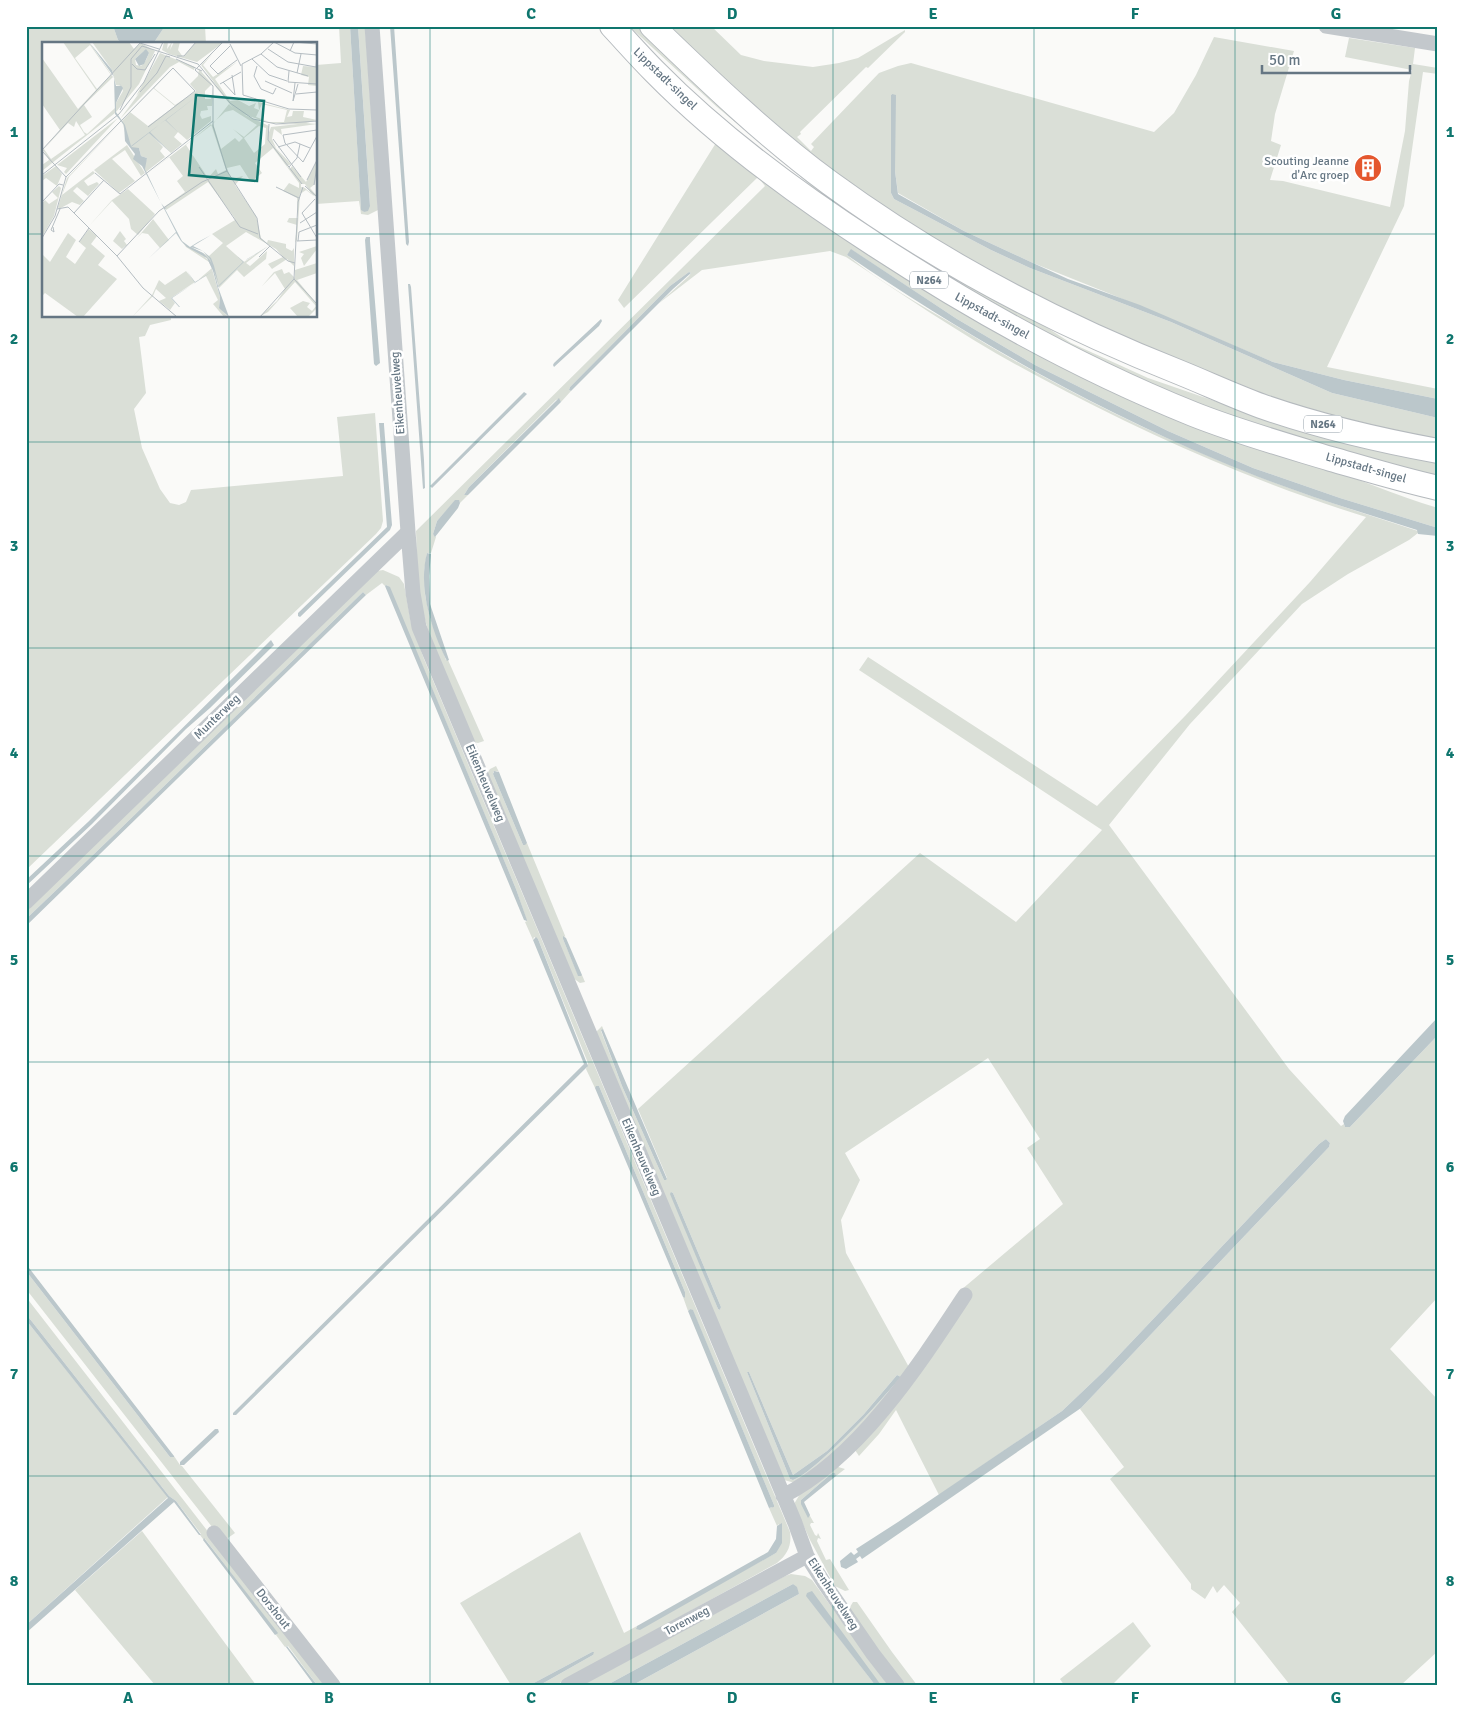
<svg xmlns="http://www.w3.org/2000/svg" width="1464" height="1711" viewBox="0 0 1464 1711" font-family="Signika,sans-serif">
<rect width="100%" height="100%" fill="#fafaf8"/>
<path fill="#dadfd7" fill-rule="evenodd" d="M26,26h87l5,14 4,4h-78v272h134l-7,1v3l-21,5 -5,11 -6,1 7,56 -12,16 8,39 18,41 10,14 9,2 7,-3 5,-12 152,-14 -6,-59 38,-4 8,108 -2,7 -5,6 -350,336z
M165,26h40l1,18h-53z
M339,26h11l11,183 3,3 6,-7 -12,-179h7l13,184 -10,5 -7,-1 -2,-13 -43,3v-139l25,-2z
M629,26h15l343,263 84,54 77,35 148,51 142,32v17l-178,-50 -177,-69 -228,-134 -70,-62 -68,-56z
M659,26h52l30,29 23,6 49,6 26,-4 19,-5 47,-28v2l-37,36 -2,-1 -66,65 1,2 -4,3 14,14 3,-4 -3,-3 68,-71 19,-7 13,-3 243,69 20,-19 22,-38 18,-38 80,14 -19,63 -4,27 10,4 -11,35 13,1 107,26 15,-76 4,-50 3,-11 -67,-13 4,-19 66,10 -2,16 25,4v6l-15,-2 -19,134 -77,161 111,22v10l-94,-19 -71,-18 -160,-67 -80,-32 -69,-32 -66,-38 -3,-22 -3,-77 -1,1v98l3,6 97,51 39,18 141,54 161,71 106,25v22l-67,-14 -100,-28 -221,-88 -203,-123z
M719,138c122,98 255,184 398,249 63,29 129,51 194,75 42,15 84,33 127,46v20l-98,-30 -87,-30 -85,-37 -133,-66 -78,-46 -105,-69 -5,5c34,28 74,50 111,72 83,51 170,96 260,133 65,28 132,49 200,71v2l-9,7 -61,34 -46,30 -112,120 -81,101 180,244 52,57 3,-2 1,3h5l88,-92v262l-48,52 48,51v251l-37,34h-111l-58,-73 8,-9 -16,-18 -7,8 -4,-7 -8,13 -14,-10v-5l-81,-105 14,-12 -44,-58 249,-262 1,-4 -4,-4 -7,5 -216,228 -41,39 -123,84 -43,-85 -17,24 -20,22 -4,-6 1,-4c42,-46 77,-97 112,-149l-7,-7 102,-86 -36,-56 13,-9 -52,-81 -143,95 15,27 -19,40 5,33 64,116 -35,44 -25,29 -49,39 -6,2 -11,-3 -188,-448 6,-6 2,5 -1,-2 -2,2 21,55 42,94h2l1,-2 -29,-69 282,-256 96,69 86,-92 -243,-160 9,-13 229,149 88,-90 125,-134 56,-65c-113,-35 -223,-84 -327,-140 -67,-35 -130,-78 -193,-120l-16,-6 -128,19 -44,34 31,-28 2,-3 -2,-1 -19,14 -100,101 -1,3 2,1 -10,11 -2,-3 -3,1 -87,87 -5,8h4l-8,8 -1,-2h-4l-18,20 -4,13 3,3 -5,16h-4l-3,18 1,24 5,23 16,42h2l36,81 -6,2 -5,-1c-20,-48 -45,-97 -54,-149 -3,-20 -2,-42 -3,-62l349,-345 -7,-9 -134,131 -6,-8zM671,1192l2,1 48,114 -1,3 -2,-1zM747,1372h2l44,103 34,-24 37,-37 33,-39 4,2c-25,29 -51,57 -80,83 -8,7 -18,16 -28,20l-3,-1z
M383,570l16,7 5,7 7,39 13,36 366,873c2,14 -3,23 -13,31l-221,122h-16l53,-30 -1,-3 -62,33h-19l-51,-82 120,-71 44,101 13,-7 -1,3 140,-76 3,-29 -2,2 -8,-18h2l3,-3 -81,-194 -3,-2 -2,2 -5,-14 2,1v-6l-86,-206 -4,2 -9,-19 2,-6 -50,-124 -4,-2 -1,3 -8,-18 2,-1 -11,-32 -96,-229 -33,-75 -2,1 -3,-3 -16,12 -3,-3 -246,240 -91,87v-9l346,-334 5,-5z
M496,766l3,6 -2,-1 -4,1v2l30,71 4,-2 39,95 -1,-2 -2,3 15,36h4l3,7 -5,1 -7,-5 -86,-204 3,-5z
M26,1271l144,186 4,-1 6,9 2,1 53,67 -10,7 -9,-8 -190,-243z
M26,1297l301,388h-10l-29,-39 -3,1 -9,-12 1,-2 -72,-94h-2l-3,-4 1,-1 -25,-33 -7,-5 -143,-182z
M26,1320l142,177 -142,128z
M835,1466l10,3 -9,7v-1l-4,-2 -31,27 13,23h-3l-1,2 5,10 2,1 1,-3 3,6 -3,-1 -1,3 9,19 4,-1 19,31 -4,1 -10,-5 -25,-46 -16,-36 6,-10z
M142,1531l114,154h-101l-80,-95z
M791,1574l14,2 7,4 76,105h-7l-74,-89 68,89h-242l166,-91 -6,-10 -186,101h-25l203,-109z
M853,1602h4l35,50 25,33h-12l-36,-46 -19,-28v-4z
M1133,1622l18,24 -39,39h-48l-4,-6z"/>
<path fill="#bbc7cb" d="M113,26h52l-12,18h-31l-4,-4z
M350,26h8l12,180 -2,5 -4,1 -3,-2z
M390,26h4l15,216 -1,4 -2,-2z
M892,94l4,1 -1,76 3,23 66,37 69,32 35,16 72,26 133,57 71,18 94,19v19l-106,-25 -161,-71 -141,-54 -39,-18 -97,-51 -3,-6v-98z
M366,237h4v4l10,122 -4,3 -2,-2 -9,-124z
M851,249l106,70 78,46 133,66 85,37 87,30 98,30v8l-20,-2 -1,-4c-67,-21 -135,-42 -200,-70 -130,-55 -253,-125 -370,-205z
M689,272l2,1 -18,16 -102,102 -2,-1 1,-3 100,-101z
M408,284h2l1,3 13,173 1,28 -2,1z
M601,319l1,2 -3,5 -45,41 -1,-2 1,-2z
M524,392l3,2 -2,2 -93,92 -2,-2z
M559,398l2,4 -93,93h-4l5,-8z
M379,423h5v2l8,100 -2,5 -90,87 -2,-1v-3l89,-86z
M455,500h4l1,3 -2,5 -23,29 -2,-3 4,-13z
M427,553l4,1 -2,22 1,28 19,56 -2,1c-3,-5 -5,-11 -8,-17 -11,-28 -20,-61 -12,-91z
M386,585l4,2 126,302 11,31v1l-3,-1 -139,-334z
M363,592l3,3 -340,331v-7l91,-87z
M271,640l3,5 -64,63 -24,21 -94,95 -66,62v-6l62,-58z
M494,771l5,1 28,71 -2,2h-2l-30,-71z
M563,936l3,2 16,37 -1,1h-3l-15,-37z
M536,937l2,2 50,127 -352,349h-3v-2l351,-349 -51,-124z
M1438,1017v18l-88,92h-5l-2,-6 2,-5z
M603,1029l64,150 -1,1h-2l-42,-94 -21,-56z
M596,1086h3l86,206v6l-2,-1 -88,-209z
M1326,1139l4,4 -1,4 -248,261 -219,151 -2,-3 -4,3 2,3 -12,7 -5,-2 -1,-6 11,-9 3,3 4,-3 -2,-3 42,-27 164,-111 41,-39 216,-228z
M671,1192l2,1 48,114 -1,3 -2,-1 -48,-115z
M26,1264l148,192v1h-4l-144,-186z
M690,1309l3,1 81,195v2l-5,1 -81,-197z
M26,1314l143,182 7,5 25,34h-2l-25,-33 -148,131v-8l142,-127 -142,-178z
M747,1372h2l44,103 34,-24 37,-37 33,-39 4,2c-25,29 -51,57 -80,83 -8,7 -18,16 -28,20l-3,-1z
M215,1429h3l1,3 -35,33h-4v-3z
M832,1473h3l1,3 -32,26 6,13 -2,3 -7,-14v-4z
M782,1523v20l-6,10 -136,77 -4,-1 1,-3 131,-74 8,-13 1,-13z
M204,1538l74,95 -1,1 -2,1 -72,-95z
M793,1584l4,3 2,7 -166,91h-26z
M812,1591l69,94h-6l-69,-89 1,-3z
M287,1646l30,39h-3l-28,-38z
M592,1652h2l-1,3 -53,30h-10z"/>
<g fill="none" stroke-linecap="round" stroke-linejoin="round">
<defs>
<path id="primary" d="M612,26c14,15 28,31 43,46 64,65 143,123 219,172 101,66 207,125 319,170 45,18 92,31 138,45 35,10 71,21 107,29
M652,26c57,55 114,110 178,157 108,79 227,141 351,190 27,11 53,23 80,33 57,20 117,34 177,45"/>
</defs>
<use href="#primary" stroke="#b5babe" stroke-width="26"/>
<path stroke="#c3c8cc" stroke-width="15" d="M372,26l36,506 5,61 6,34 376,896 12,33 17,27 49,71 24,31
M1326,26l112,18
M26,902l382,-370
M783,1496c76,-38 136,-131 182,-201
M214,1533l119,152
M568,1685l239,-129"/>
<use href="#primary" stroke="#fff" stroke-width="24"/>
</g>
<path fill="none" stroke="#0f766e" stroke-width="1" stroke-opacity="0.55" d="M229,26v18M430,26v1659M631,26v1659M833,26v1659M1034,26v1659M1235,26v1659M26,234h18M316,234h1122M229,316v1369M26,442h1412M26,648h1412M26,856h1412M26,1062h1412M26,1270h1412M26,1476h1412"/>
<defs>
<symbol id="building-disc" viewBox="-11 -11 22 22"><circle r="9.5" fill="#e4572e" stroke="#fff"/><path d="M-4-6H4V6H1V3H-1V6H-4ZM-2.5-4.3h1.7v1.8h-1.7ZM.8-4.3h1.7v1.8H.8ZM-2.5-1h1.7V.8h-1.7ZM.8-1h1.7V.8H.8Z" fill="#fff"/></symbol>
</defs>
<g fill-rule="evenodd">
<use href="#building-disc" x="1352" y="152" width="32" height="32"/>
</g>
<g text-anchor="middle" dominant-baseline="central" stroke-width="5" stroke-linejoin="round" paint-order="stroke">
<g fill="#fff" stroke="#939fa8" stroke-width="1">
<rect x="910" y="271.5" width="38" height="17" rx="4"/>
<rect x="1304" y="415.5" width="38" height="17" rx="4"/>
</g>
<g font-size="11" font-weight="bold" fill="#657683">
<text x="929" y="280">N264</text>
<text x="1323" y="424">N264</text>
</g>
<g font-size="12" fill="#657683" stroke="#fff">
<text transform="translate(665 79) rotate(44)">Lippstadt-singel</text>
<text transform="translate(992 316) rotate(29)">Lippstadt-singel</text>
<text transform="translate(398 393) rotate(-94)">Eikenheuvelweg</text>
<text transform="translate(1366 468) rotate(16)">Lippstadt-singel</text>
<text transform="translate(217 717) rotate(-44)">Munterweg</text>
<text transform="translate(485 783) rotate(67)">Eikenheuvelweg</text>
<text transform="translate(641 1157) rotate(67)">Eikenheuvelweg</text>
<text transform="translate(833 1594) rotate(57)">Eikenheuvelweg</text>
<text transform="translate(273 1609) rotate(52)">Dorshout</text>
<text transform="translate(687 1621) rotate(-28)">Torenweg</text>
</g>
<g font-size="12" fill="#657683" stroke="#fff" text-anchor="end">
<text x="1349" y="161">Scouting Jeanne<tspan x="1349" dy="14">d'Arc groep</tspan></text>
</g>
</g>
<g transform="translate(42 42)">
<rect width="275" height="275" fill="#fafaf8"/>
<path d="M21,0h26l24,35 -29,28 8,12 -12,8 4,7 3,2 28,-26v5l-73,58v-6l7,-5 -6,-10 17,-20 -18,-26v-46l36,51 18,-19zM48,3l21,30 -14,14 -22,-31zM34,79l9,14 -34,24 -7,-10 24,-26 6,4zM50,0h37l5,7 7,-6 14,8 -16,33 -23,28v-9l7,-12 -2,-5 -5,-1 -4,-15zM102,9l5,2 -3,7 -5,6 -5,-1 -1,-6zM122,0h4l-1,7 5,-7 -2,8 4,-8h6l-2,8 5,7 13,-15h28l-27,20 -28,-8 -7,-4zM118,11l35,14 -1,3 -15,-8 -9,5 -50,52 20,-27 -4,4zM171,11l-10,12 10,12 24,-15 -22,17 15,22 8,-1 11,6 7,-3 -2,5 5,2 -1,-8 32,8 -3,7 5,-1 1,-5h11l-1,6 14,3 -11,3 11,1 -36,5 1,6 -8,-6 -2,10 4,9 -8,-8 23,24 -4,2 3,3 2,-3 14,16 11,-21 -2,23 -5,4 7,8 -5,-1 -7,-11h-4v3l4,1 10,9 -9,-7 -6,4 -3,46 -2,3 2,-18 -10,-3 2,-4h9l-1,-20 -14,-7 6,-8 10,5v-5l-26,-35 -18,15 7,10 -11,9 -11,-17 -13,3 4,11 12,-3 -8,9 21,31 5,22 6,5 1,-3 18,4v4l6,3 2,-3v18l-7,-7 -15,10 -4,-5 15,-7 -7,-8 -30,-17 -20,14 18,16 24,-16 -22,17 4,3 17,-15 -1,8 -22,18 -7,-7 -18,18 -9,-28 -20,-13 19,9 14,-13 -11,-9 23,-14 -1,-3 -26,-35 -42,28 -2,-3 21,-15 -8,-11 6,-5 -14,-19 -22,17 66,-50 16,-20 4,4 -32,-39 18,20 -18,-24zM220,62l25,6 -3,12h-18l-10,-3 11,2 -11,-4zM191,68l24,15 -13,12 -11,-8 10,9 -4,4 -4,-4 -14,11 -8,-26 12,-11zM201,72l26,9h27l-23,2 25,-1 -27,3 -3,8 1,-9zM169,82l15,46 -8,4 -2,-5 -8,9 -22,-33zM217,84l7,2 -1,16 -11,9 -10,-15zM261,24l14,1v19l-9,-1 1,-8 -8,-2zM129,27l-17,19 21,17 21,-14 -6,-7 8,-8 1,-7 13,15 -7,7v8h6l2,-11 -1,18h-5l1,4 -7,1 -1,4 2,4 9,-3v5l-24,19 -9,-8 -4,5 8,7 -11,9 -21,-20 13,14 -3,4 5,6 -19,15 -2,-6 3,-8 -6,-2 -2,-8 -7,1 -4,-6 -6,-22zM111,46l22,18 -27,20 -18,-14zM76,76l-52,56 -2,-2 3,-4 -10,-3zM79,80l-52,55 -7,18 31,-24 2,2 -11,8 4,5 9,-4 2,2 -11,12 -11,-9 -4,4 11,10 -4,4 -8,-3 -13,7 -1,-2 9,-29zM85,103l18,28 -4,3 -16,-26 -13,9 23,22 -16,12 -25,-23zM14,124l6,8 -5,12 -11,-8 -4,3v-5zM17,144l2,2 -7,28 -12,21v-34l3,-3 4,4 9,-6 -6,-6zM86,147l27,25 -17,21 -7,-6 -2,-10 -17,-18 -23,25 23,-26zM117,170l-6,7 16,21 -9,8 -12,-14 -6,-1 -5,5zM47,187l8,7 -6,8 14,12 -7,9 19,14 -34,38h-5l-33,-24 -3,3v-42l8,8 18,-29 8,7 -10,17 9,7 11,-16 -7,-6zM78,189l6,8 -2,2 3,4 -5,4 -9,-8zM134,191l9,12 16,8 9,9 10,35 -1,10 9,10h-4l-11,-13 5,-4 -12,-24 -8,4 14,-12 -3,-6 -23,-15zM275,204v3l-13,17 -3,-8 3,-4 -5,-2zM275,221v10l-20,7 20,24v4l-9,9h-10l-8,-9 13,-7 7,2 -3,4 5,4 4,-5 -21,-24 -27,30 -9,5 18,-16 8,-12 -10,-16 -13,13 12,-14 8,-3 2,5 5,-2 6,6v-8zM144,229l9,11 -24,16 4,5 -5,7 -11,-9 7,-3 -10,-9 -3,7 -21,21 20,-22 7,-15 6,5z" fill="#dadfd7" fill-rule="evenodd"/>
<path d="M47,0l23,28 4,16h5l-2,-3 4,5 -7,15v9l9,13 6,21 66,-50 -31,24 14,14 -15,-14 -15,12 21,21 -22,-20 -18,14 8,1 2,8 6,2 -2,11 16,34 4,5 2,-1 -2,2 17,32 8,6 8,-5 -11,-17 11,17 13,-7 -18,11 10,5 8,7 3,8 5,19 -9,-26 -7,-8 -12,-4 12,6 7,7 3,7 5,19 25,-24 -6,-6 7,6 3,-3 22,-13 -23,14 -28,27 11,30 -10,-9 1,-11 -7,-26 -41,27 8,9 36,-23 -36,23h-1l-8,-9 24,-15 -8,-12 8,11 18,-11 -6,-13 -20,-11 -6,-6 -5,-8 -28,26 28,-27 -34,-66 -9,-7 2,-5 -10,-13 -1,-16 -9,-11 -1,-37zM104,7l3,4 -5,11 -5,2 -4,-7z" fill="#bbc7cb"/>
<path fill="none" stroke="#b5bdc2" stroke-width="1" d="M181,0l-28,28 18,16v40l14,45 30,47 3,20 28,23 7,2M188,2l11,22M100,4l56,18 32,39 23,16 23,5 41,-3M188,4l-20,20 8,8 19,-14M226,7l20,13 28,5 1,-12 -22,-2 -21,-11M248,9l4,-9 23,2M219,12l16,13 31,9M135,14h7l12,-14M134,17l26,12M210,17l17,16 18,6M90,22l5,5 8,1 10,-16M215,24l-3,10 7,13 12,5 3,-6M247,29l-1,11 29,2M255,31l4,-19M223,39l27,12M181,40l12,13 -3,-20M253,41l-2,18 5,-17M178,42l21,-12M98,50l17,-19 9,-17 4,1M254,52l21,-2M201,53l46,14 28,1M201,53l-1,-31 19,-10 13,-12M78,68l11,-23v-28l11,-13M227,82l-1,16 34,44M275,88l-34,5 2,8 18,19 14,-26M231,97l28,38M236,105l17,-5 15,6M0,108l98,-107 19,6M0,109l24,26M157,125l41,60 18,7M247,125l8,-9 3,-14M53,131l25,21 93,-73M0,133l77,-61 25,-32 19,-40M265,138l10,-20M272,143l3,-19M263,144l12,11M234,145l23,11M273,157l-13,14 15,25M0,160l17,-18 4,1M15,167l11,-2 49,49 26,32 34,29M32,171l30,-33M258,181l17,-11M11,185l1,5 -3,-2 9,-21M0,196l13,-22 11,-39 107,-109 22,23 -47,36M255,199l20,-1M256,199l1,-9 18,-7M37,200l10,-14M75,214l42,-45 43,-29 25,-11M217,215l11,-11M252,237l4,-77 5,-15M252,237l23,25M218,275l34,-38"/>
<path fill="#0f766e" fill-opacity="0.15" stroke="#0f766e" stroke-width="2.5" d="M154,53l68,6 -7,80 -68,-6z"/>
<rect width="275" height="275" fill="none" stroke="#657683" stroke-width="2.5"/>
</g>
<rect width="1464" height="1711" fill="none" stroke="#ffffff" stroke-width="55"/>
<path d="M1262 65v8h148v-8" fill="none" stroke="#657683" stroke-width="2.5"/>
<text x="1269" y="65" font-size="15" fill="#657683" stroke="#ffffff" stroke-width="4" paint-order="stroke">50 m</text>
<rect x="28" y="28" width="1408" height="1656" fill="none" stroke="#0f766e" stroke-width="2"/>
<g font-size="16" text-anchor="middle" font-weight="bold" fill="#0f766e">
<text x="128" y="19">A</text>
<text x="329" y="19">B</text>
<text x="531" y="19">C</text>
<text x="732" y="19">D</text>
<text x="933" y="19">E</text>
<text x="1135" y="19">F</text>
<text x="1336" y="19">G</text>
<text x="14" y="137">1</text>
<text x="1450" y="137">1</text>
<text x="14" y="344">2</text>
<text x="1450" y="344">2</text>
<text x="14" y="551">3</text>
<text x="1450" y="551">3</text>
<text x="14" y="758">4</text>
<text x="1450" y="758">4</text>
<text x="14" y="965">5</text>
<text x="1450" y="965">5</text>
<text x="14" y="1172">6</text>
<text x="1450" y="1172">6</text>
<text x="14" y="1379">7</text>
<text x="1450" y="1379">7</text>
<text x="14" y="1586">8</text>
<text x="1450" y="1586">8</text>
<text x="128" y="1703">A</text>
<text x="329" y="1703">B</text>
<text x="531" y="1703">C</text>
<text x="732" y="1703">D</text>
<text x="933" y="1703">E</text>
<text x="1135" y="1703">F</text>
<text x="1336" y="1703">G</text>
</g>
</svg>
